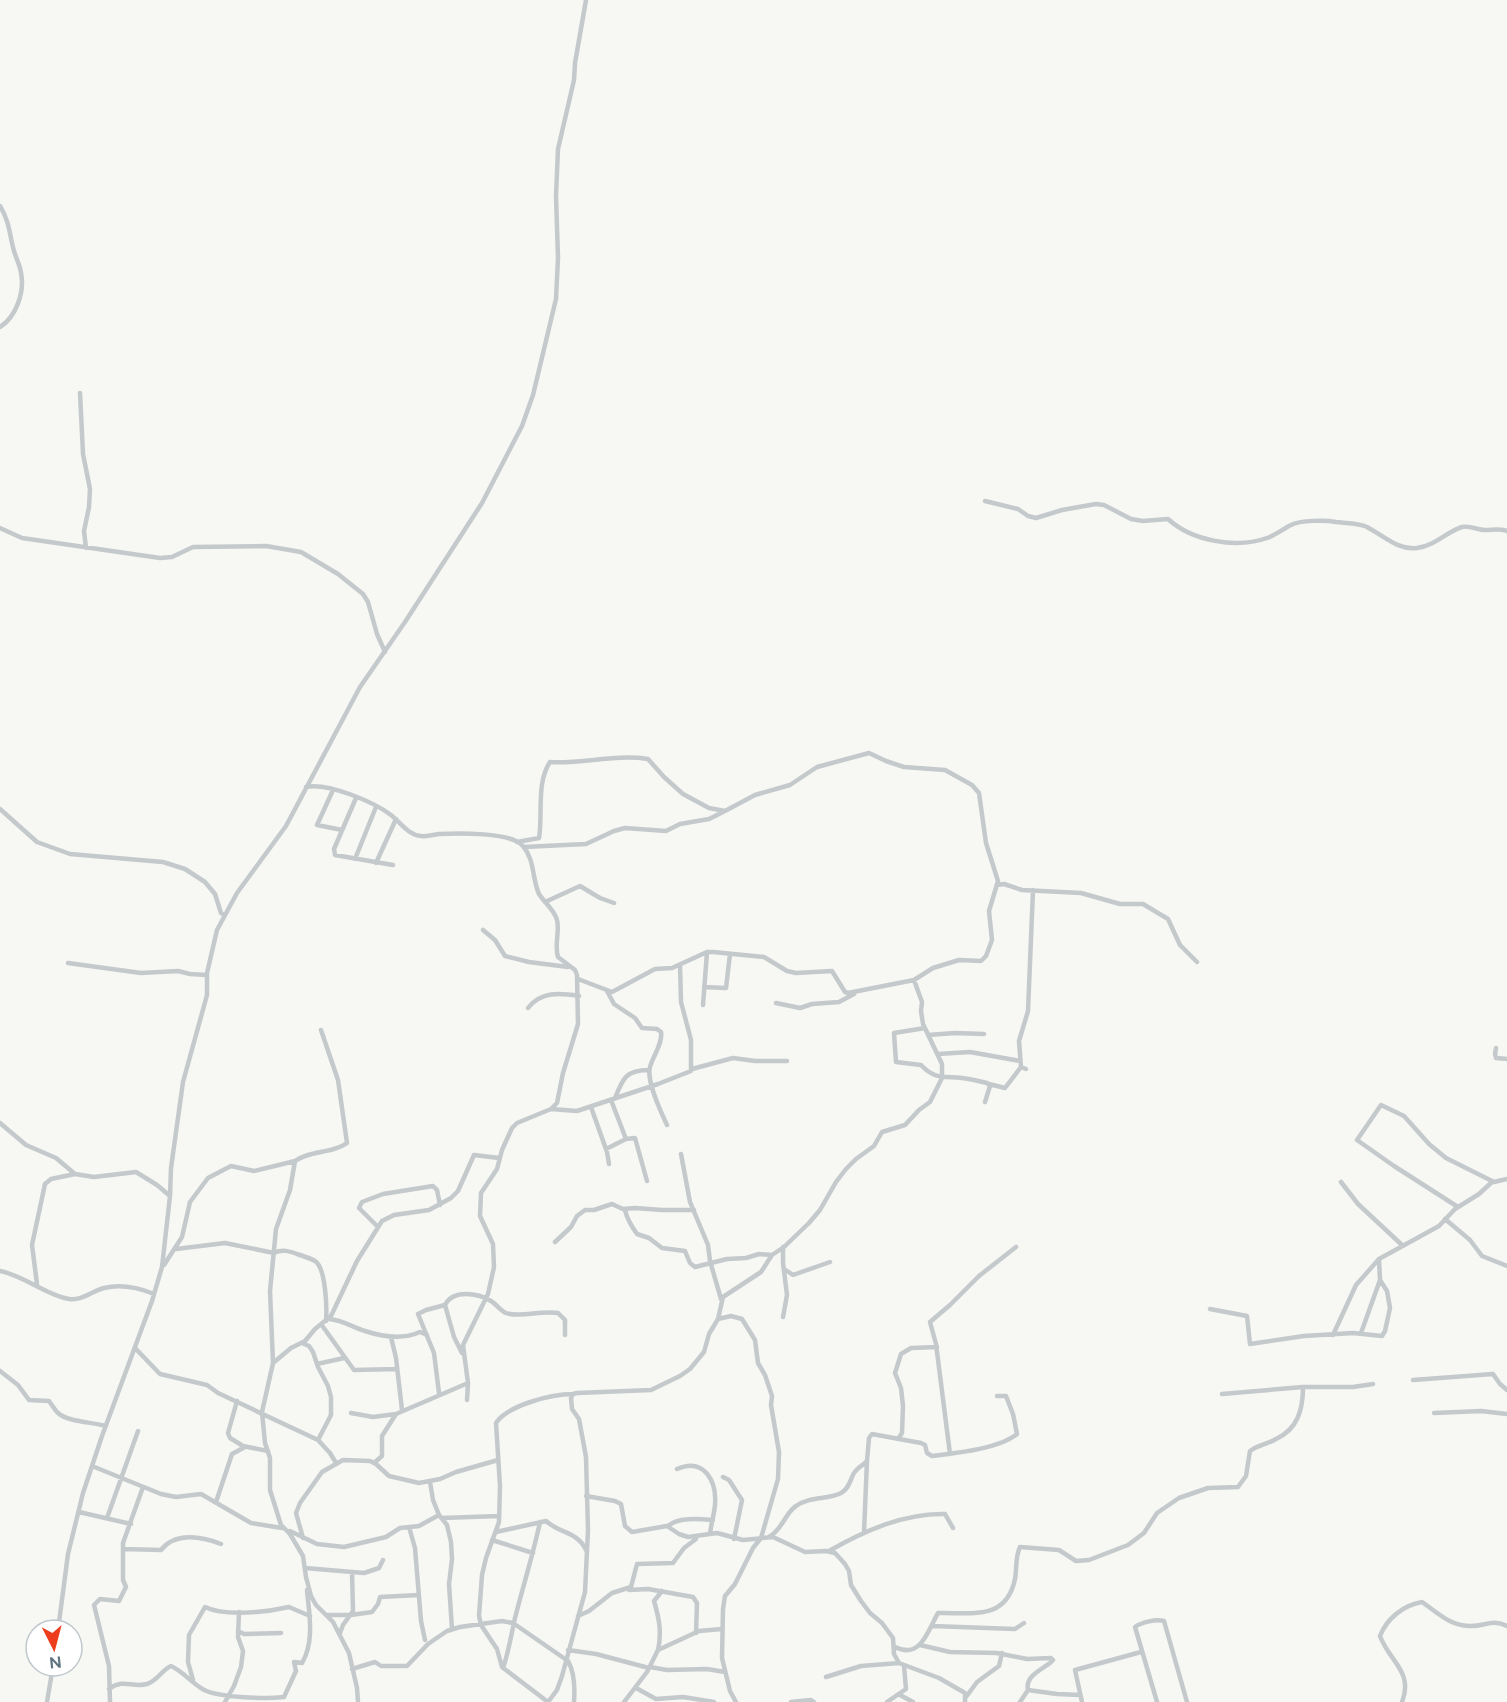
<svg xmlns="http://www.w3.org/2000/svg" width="1507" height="1702" viewBox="0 0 1507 1702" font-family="Figtree,sans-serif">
<rect width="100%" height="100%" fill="#f7f7f4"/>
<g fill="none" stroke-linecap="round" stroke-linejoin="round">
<path stroke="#c4c9cc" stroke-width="4.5" d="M0,206c10,17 9,27 14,45 2,7 6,14 7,22 4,19 -5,44 -21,54
M80,393l3,61 7,35 -1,18 -5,24 2,17
M985,501l33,8 10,7 8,2 26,-8 34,-6 8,1 27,14 12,2 25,-2c24,22 68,30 99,19 9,-3 16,-9 24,-13 9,-5 35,-5 45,-3 8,1 25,1 31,5 17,9 30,23 50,21 18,-2 29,-16 45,-21 8,-2 15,3 23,3 8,0 14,-2 22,1
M0,528l22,10 138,20 12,-1 21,-10 73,-1 35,6 37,22 25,20 5,8 9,32 8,18
M306,787c21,-5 68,15 85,28 9,7 17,20 30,21 5,1 12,-1 18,-2 18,-1 73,-2 84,12 12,14 9,33 16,48 5,8 16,17 18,26 3,12 -3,24 1,37l17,13 2,5 1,49 -15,49 -6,30 -6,6 -34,14 -5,5 -10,22 -5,19 -16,24 -1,23 13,28 1,23 -6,27 -25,51 5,38 -1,17
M333,790l-16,35 25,5
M356,798l-22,51 1,6 58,10
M0,809l37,33 33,12 93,8 22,7 20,13 10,12 6,19 3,2
M517,842l22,-4c4,-24 -3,-55 11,-76 33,2 65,-8 98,-3l16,18 19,17 26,14 16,3 30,-16 35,-10 27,-18 52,-14 17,8 18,6 41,3 27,15 7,8 7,50 12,38 -9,30 3,29 -6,16 -5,5 -22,-1 -26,8 -19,12 -66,13 -3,-1 -13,-21 -36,2 -9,-2 -23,-14 -51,-5h-6l-35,16 -17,1 -43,23 -34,-13
M524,847l62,-3 28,-13 11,-3 41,3 14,-7 29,-5 14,-7
M355,859l21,-52
M376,863l20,-44
M997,885l7,-1 18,6 59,3 39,11h23l25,15 12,26 17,17
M545,902l35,-16 20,12 14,5
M483,930l12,10 10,16 24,6 39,5
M68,963l73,10 37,-2 12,3 17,1
M704,987l22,1 4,-34
M607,991l7,13 21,14 7,10 15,1 4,3c2,11 -8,24 -11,35 -4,14 11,45 17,58
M776,1003l24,5 12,-4 27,-2 15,-8
M703,1005l4,-53
M528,1008c13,-17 32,-15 51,-12
M925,1028l-31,5 2,29 25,3c14,15 24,11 41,13 9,1 17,3 25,5l3,3 -5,16
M321,1030l17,50 9,63c-15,11 -37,7 -52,18l-5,29 -14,39 -6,62 3,72 -11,49 3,31 5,15v32l11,35 9,9 13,22 3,21 5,19 5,9 17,17 16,31 8,35 1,14
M928,1035l27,-2 29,1
M1496,1048l-1,6 1,4 11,1
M938,1054l32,-2 50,9
M1021,1067l-2,-26 9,-30 5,-121
M692,1069l41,-11 22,3h32
M989,1084l16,4 16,-21 5,2
M615,1098c8,-20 11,-28 34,-28
M611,1100l15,39
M591,1107l16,45 2,12
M551,1109l26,2 81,-27 33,-13v-31l-10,-38 -1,-37
M0,1123l26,22 30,13 19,16 19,3 42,-5 21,13 13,11
M606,1149l20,-10 9,-1 12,43
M681,1154l9,48 18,43 2,16 11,38
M1341,1182l17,22 44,41
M1458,1207l-64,-41 -37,-26 24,-35 23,11 25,28 17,14 48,24 13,-3
M623,1209l12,-1 27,2h32
M1445,1219l25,21 12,16 25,10
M378,1227l-19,-19 3,-6 21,-8 50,-8 4,4 3,15
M555,1242l16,-15 6,-11 8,-6h9l18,-6 13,6c2,9 7,17 12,24l12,4 13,10 23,3 5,12 5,4 32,-8 19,-1 13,-4 13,1
M176,1249l49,-6 49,10c8,-4 15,-2 23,1 6,2 13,4 18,7 11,7 12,48 11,60
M164,1265l18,-28 8,-35 18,-24 23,-12 23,5 41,-10
M784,1269l9,6 37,-13
M0,1271c25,5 46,24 69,28 13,2 23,-8 35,-11 17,-4 35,0 50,6
M37,1284l-5,-39 13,-61 6,-5 24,-5
M1210,1309l37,7 3,28 54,-8 49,-3 29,3 3,-5 5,-23 -3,-17 -7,-11 -1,-21
M783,1317l4,-22 -4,-32v-16
M329,1319c14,1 23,8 36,12 18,6 37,9 55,1l7,3
M718,1319l13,-3 11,3 13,21 3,23 7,12 7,21 -1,9 8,47 -1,27 -17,59 -8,10 -18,36 -10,12 -2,13 -1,49 8,33 6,11
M321,1324l33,46 43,-1
M1361,1333l19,-53
M1333,1335l23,-50 23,-26 60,-33 16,-17 24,-15 13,-12
M391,1337l5,21 6,52
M302,1343l7,3 4,6 5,15 10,19 3,11v18l-13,25
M135,1348l25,26 47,11 11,8 100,47 12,13 6,10
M462,1353l-8,-16 -9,-32c8,-16 33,-12 46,-4 5,3 10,10 15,12 14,5 36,-3 52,0l7,7v15
M273,1363l18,-15 14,-7 10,-12 16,-13 26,-55 25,-40 12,-6 35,-5 22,-12 7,-7 16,-36 25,3
M317,1364l27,-6
M0,1371l18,14 11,15 20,1c3,4 6,9 9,12 10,9 34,9 48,13
M1413,1380l80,-6 7,10 7,6
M439,1393l-5,-40 -16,-39 8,-4 19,-5
M1222,1394l81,-7h50l20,-3
M237,1401l-9,32 2,5 13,8 25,5
M351,1413l22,4 23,-3
M1434,1413l47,-2 26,3
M898,1439l4,-6 1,-27 -2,-18 -6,-15 6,-19 10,-6 26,-1
M950,1454l-14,-110 -6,-22 20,-17 29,-29 37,-29
M374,1463l8,-7v-20l14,-22 72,-31
M92,1466l69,28 15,3 25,-3 50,29 31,5
M677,1469c27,-12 40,12 38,36 -1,10 -4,19 -5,29
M723,1477l6,3 13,20 -8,39
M430,1482l3,18 6,15 8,10 4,17 1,17 -3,25 3,45
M586,1496l29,5 6,3 4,22 7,6 35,-6 12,8 9,3 29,-4 26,7 30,-3 32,15 21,-1 9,2 10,11 4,7 2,14 10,16 9,12 12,10 11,15 1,16 5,9 40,15 26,15v9
M216,1502l16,-48 13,-7
M79,1512l52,12
M107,1518l31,-87
M442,1518l57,-2
M668,1526c10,-9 32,-7 45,-6
M409,1527l6,21 6,73 4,19
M290,1531l27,13 27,3 42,-10 14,-9 19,-2 20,-11
M496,1532l50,-11c14,13 31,10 40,29
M864,1532l3,-71
M769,1537c14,-8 16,-24 27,-31 14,-10 31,-6 45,-13 8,-4 9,-13 13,-20 3,-5 9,-8 13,-12l2,-23 3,-4 49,9 4,2 2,8 5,3c24,-3 67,-7 85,-22l-4,-20 -7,-18h-9
M303,1538l-7,-25 4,-10 22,-31 21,-12 27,1 6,3 13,12 30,7 21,-4 16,-7 42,-12
M492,1540l41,13
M123,1549l38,1c14,-18 40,-14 60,-6
M829,1551c35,-20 75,-38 116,-37l8,14
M305,1568l59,5 15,-5 4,-8
M629,1590l19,-1 45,8 4,6 -1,30
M326,1615h25l21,-3 6,-8 2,-7 39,-2
M578,1616l11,-5 23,-18 19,-6 6,-23 36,-1 11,-15 12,-9
M932,1626l83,3 9,-6
M58,1630l10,-76 15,-61 19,-57 50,-135 10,-34 8,-71 1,-28 12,-86 24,-87v-22l10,-43 20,-37 49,-67 74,-139 45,-65 77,-119 40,-77 11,-31 23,-96 2,-41 -2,-62 2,-47 16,-69 1,-17 11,-63
M238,1631l6,3 37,-1
M340,1633l3,-8 10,-14 -1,-39
M920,1645l30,7 47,1 30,6 24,-1 2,2 -3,3c-10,7 -25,14 -22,27
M895,1647c26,13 33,-17 43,-34 32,-1 68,9 77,-34 2,-10 0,-22 5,-32l39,3 17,11 13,-1 39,-15 16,-12 13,-20 22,-15 29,-10 30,-1 8,-11 4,-25c8,-6 18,-7 26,-12 22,-10 27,-30 27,-52
M568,1650l28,4 53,14
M658,1650c4,-18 1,-32 -4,-49l8,-10
M650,1667l17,3 40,-1 18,3
M503,1668c6,-17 8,-33 12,-50 8,-32 18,-63 25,-96
M352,1669l23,-7 6,4h26l21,-22 19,-13 13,-4 42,-6 11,2 55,38c7,12 7,27 6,41
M826,1677l35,-11 38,-3
M193,1680l-5,-18 1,-27 16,-28c21,10 62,5 84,0l21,9
M636,1688l20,11 27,-2 31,5
M109,1689c15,-11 23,-1 38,-5 10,-3 15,-14 24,-18 11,5 19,15 30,22 13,10 66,11 83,9l12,-26 -2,-9 8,1c13,-22 7,-50 5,-73
M900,1695l13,7
M966,1697l11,-15 22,-16 3,-13
M47,1702l6,-36
M110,1702l-1,-36 -15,-61 6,-6 19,2 7,-14 -3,-7v-37l20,-56
M225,1702l9,-16 7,-19 2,-16 -5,-14 1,-25
M548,1702l9,-12 5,-14 23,-84 3,-62 -2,-73 -7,-38 -7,-10 -1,-11 2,-4 4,-1 74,-3 29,-14 10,-7 14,-17 5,-18 9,-15 5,-22 38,-25 11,-17 12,-8 25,-24 11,-13 16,-28 10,-13 10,-10 18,-13 8,-14 23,-7 14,-15 11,-8 12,-24v-14l-19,-40 -2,-13 1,-9 -8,-22
M548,1702l-46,-35 -5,-18 -16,-24 -2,-9 3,-41 4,-17 13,-36 1,-36 -4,-63c12,-18 56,-29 77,-29
M624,1702l23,-30 11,-22 41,-19 23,-2
M791,1702l20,-2 3,2
M887,1702l19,-13 -2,-23
M1020,1702l8,-12 29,4 23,1
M1082,1702l-7,-32 66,-18
M1157,1702l-22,-75c7,-5 21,-8 29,-6l23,81
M1402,1702c12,-30 -13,-41 -22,-66 7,-18 24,-31 42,-34 16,11 27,23 47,24 16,1 22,-8 38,0"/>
</g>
<g transform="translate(54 1648) rotate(174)"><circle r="28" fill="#ffffff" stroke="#bfc8cd" stroke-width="1.5"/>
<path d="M0-4.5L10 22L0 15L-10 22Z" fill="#ee3d1c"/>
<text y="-9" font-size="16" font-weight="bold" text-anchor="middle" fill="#607581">N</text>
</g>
</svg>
